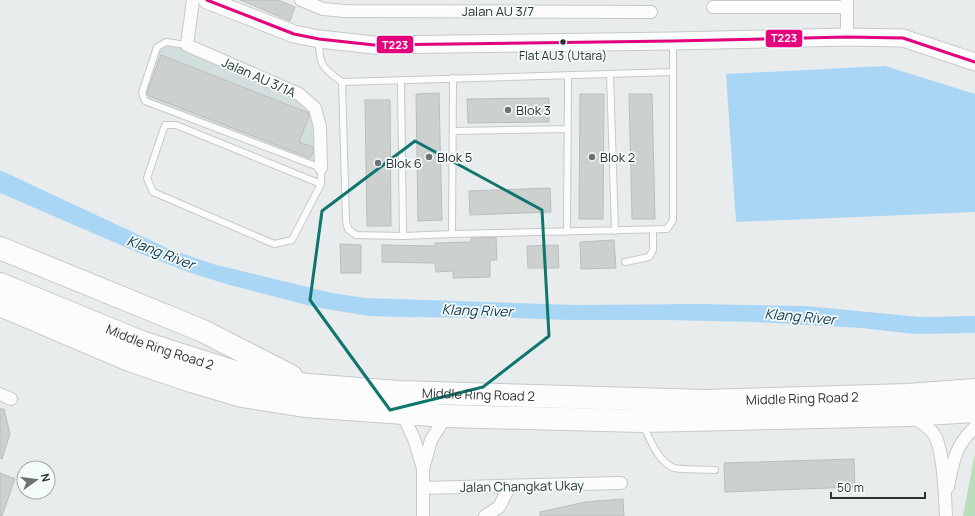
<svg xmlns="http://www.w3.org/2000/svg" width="975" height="516" viewBox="0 0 975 516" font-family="Manrope,sans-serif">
<rect width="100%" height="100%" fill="#e8ecec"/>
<path fill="#d3dfde" d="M167,45l24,6 107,48 13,12 5,51 -168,-63 -3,-6 14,-43z"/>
<path fill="#badebd" d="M975,453v63h-12z"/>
<path fill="#aad6f6" d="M885,66l90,28v118l-239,10 -10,-148z
M0,170l167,78 46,16 119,29 33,5 212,7 121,-1 107,2 116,11 54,-1v17l-60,1 -54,-6 -105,-6 -91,-2h-97l-54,-2 -114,-1 -31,-1 -55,-9 -88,-23 -38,-12 -49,-19 -139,-60z"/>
<path fill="#ccd0cf" stroke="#babebd" d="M240,0h38l17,7 -5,14z
M161,55l148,58v3l-10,26 14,5v5l-3,6 -163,-63 1,-6z
M439,93l3,127 -24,1 -2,-127z
M580,94h24l-1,125h-24z
M629,94h23l3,125h-23z
M549,98v24l-81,1 -1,-24z
M365,100h25l1,126h-24z
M550,188l1,24 -81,3 -1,-24z
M496,237l1,23h-7v17l-37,1v-7l-17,1 -1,-9 -53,-1v-17l53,1v-3l36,-1v-4z
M614,240l2,28 -35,1 -1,-27z
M340,244l21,1v28h-20z
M558,245l1,23h-31l-1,-22z
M0,409h4l6,25 -8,25 -2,-1z
M854,459l1,28 -130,5 -1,-29z
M0,473l15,6 -13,37h-2z
M623,499l1,17h-84v-4l45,-10z"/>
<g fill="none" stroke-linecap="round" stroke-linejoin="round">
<defs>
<path id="lane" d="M319,40c0,26 3,27 23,42l4,139 2,8 8,6 47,1 49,-2 215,-5 6,-9v-177
M187,45l-21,-3 -9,5 -15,46 3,8 176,67v16l-29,56 -18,4 -121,-52 -6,-14 18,-53h11l145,59
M610,74l5,157
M401,80l2,156
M342,82l331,-10
M453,131l115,-2
M567,232l1,-157
M452,234l1,-156
M625,262l24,-5 4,-7v-20
M643,425c7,14 15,37 31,43 8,2 31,1 41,2"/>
<path id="street" d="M193,0l-6,45 112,49 16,14 5,19 1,41
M301,0l22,9 22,2 306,1
M847,0v37
M713,7h134
M0,394l11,5
M402,413l12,26 9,29
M911,415c7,6 17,11 22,18 11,13 12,65 13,83
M948,487c5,-26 7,-41 27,-60
M423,488l198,-5
M423,516v-47l8,-29 15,-24
M485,516l14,-9 11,-21"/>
<path id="secondary" d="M207,0l87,34 25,5 55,6 299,-4 174,-4 56,1 72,24"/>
<g id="highway">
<path d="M0,248l203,83 88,45"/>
<path id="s1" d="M0,284l141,58 100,32 67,11 90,7 307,9 202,-6 68,-5"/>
<path d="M0,305l129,55 62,21 51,15 63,10 141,10 196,5 268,-6 65,-4"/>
</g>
</defs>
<use href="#lane" stroke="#c6c9c9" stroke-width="8"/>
<use href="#street" stroke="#c6c9c9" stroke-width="14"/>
<use href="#secondary" stroke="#c6c9c9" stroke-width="19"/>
<use href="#highway" stroke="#c6c9c9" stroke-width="24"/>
<use href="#lane" stroke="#fcfcfc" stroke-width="6"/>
<use href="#street" stroke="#fcfcfc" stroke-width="12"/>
<use href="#secondary" stroke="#fcfcfc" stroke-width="17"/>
<use href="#highway" stroke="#fcfcfc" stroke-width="22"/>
<defs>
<path id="bus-1" d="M207,0l87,34 25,5 55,6 299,-4 174,-4 56,1 72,24"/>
</defs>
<use href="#bus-1" stroke="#f3fbfb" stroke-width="6"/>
<use href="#bus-1" stroke="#e5007d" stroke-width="3"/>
</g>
<path fill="none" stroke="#0f766e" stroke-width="3" stroke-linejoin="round" d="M415,141l127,69 7,126 -66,51 -93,23 -80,-110 12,-89z"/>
<circle fill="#2e3130" stroke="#f3fbfb" stroke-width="1.5" cx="563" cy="42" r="3.5"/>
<g fill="#6f7272" stroke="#f3fbfb" stroke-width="1.5">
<circle cx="508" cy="110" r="4"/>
<circle cx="429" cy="157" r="4"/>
<circle cx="592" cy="157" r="4"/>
<circle cx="378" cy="163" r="4"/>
</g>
<g text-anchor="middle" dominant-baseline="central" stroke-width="3.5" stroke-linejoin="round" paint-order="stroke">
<g font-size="12" fill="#2e3130" stroke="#f3fbfb">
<text x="563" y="55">Flat AU3 (Utara)</text>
</g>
<g font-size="13" fill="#2e3130" stroke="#f3fbfb">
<text x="498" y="11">Jalan AU 3/7</text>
<text transform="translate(259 77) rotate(24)">Jalan AU 3/1A</text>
<text stroke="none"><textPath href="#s1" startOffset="172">Middle Ring Road 2</textPath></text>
<text stroke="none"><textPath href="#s1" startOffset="496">Middle Ring Road 2</textPath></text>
<text stroke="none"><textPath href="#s1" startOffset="820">Middle Ring Road 2</textPath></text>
<text transform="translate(522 486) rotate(-1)">Jalan Changkat Ukay</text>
</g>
<g font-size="13" fill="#2e3130" stroke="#f3fbfb" text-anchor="start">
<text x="516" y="110">Blok 3</text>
<text x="437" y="157">Blok 5</text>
<text x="600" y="157">Blok 2</text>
<text x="386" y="163">Blok 6</text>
</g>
<g font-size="14" font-style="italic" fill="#103349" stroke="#f3fbfb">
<text transform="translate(161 252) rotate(21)">Klang River</text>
<text transform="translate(477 310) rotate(2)">Klang River</text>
<text transform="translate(800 316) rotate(5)">Klang River</text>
</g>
</g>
<g stroke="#f3fbfb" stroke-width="1.5">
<rect x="765" y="29" width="38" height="19" rx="4" fill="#e5007d"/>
<rect x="376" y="35" width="38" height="19" rx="4" fill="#e5007d"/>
</g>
<g font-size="11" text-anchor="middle" font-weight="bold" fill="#fff">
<text x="784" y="42">T223</text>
<text x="395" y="49">T223</text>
</g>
<g transform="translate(36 480) rotate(76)"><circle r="19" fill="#f3fbfb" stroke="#a4aaaa"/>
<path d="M0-3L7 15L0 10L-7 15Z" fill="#6f7272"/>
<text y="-6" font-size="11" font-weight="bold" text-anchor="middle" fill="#2e3130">N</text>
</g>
<path d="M831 492v6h94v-6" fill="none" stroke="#2e3130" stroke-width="2"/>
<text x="837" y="492" font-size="12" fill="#2e3130" stroke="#f3fbfb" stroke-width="3" paint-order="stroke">50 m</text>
</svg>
